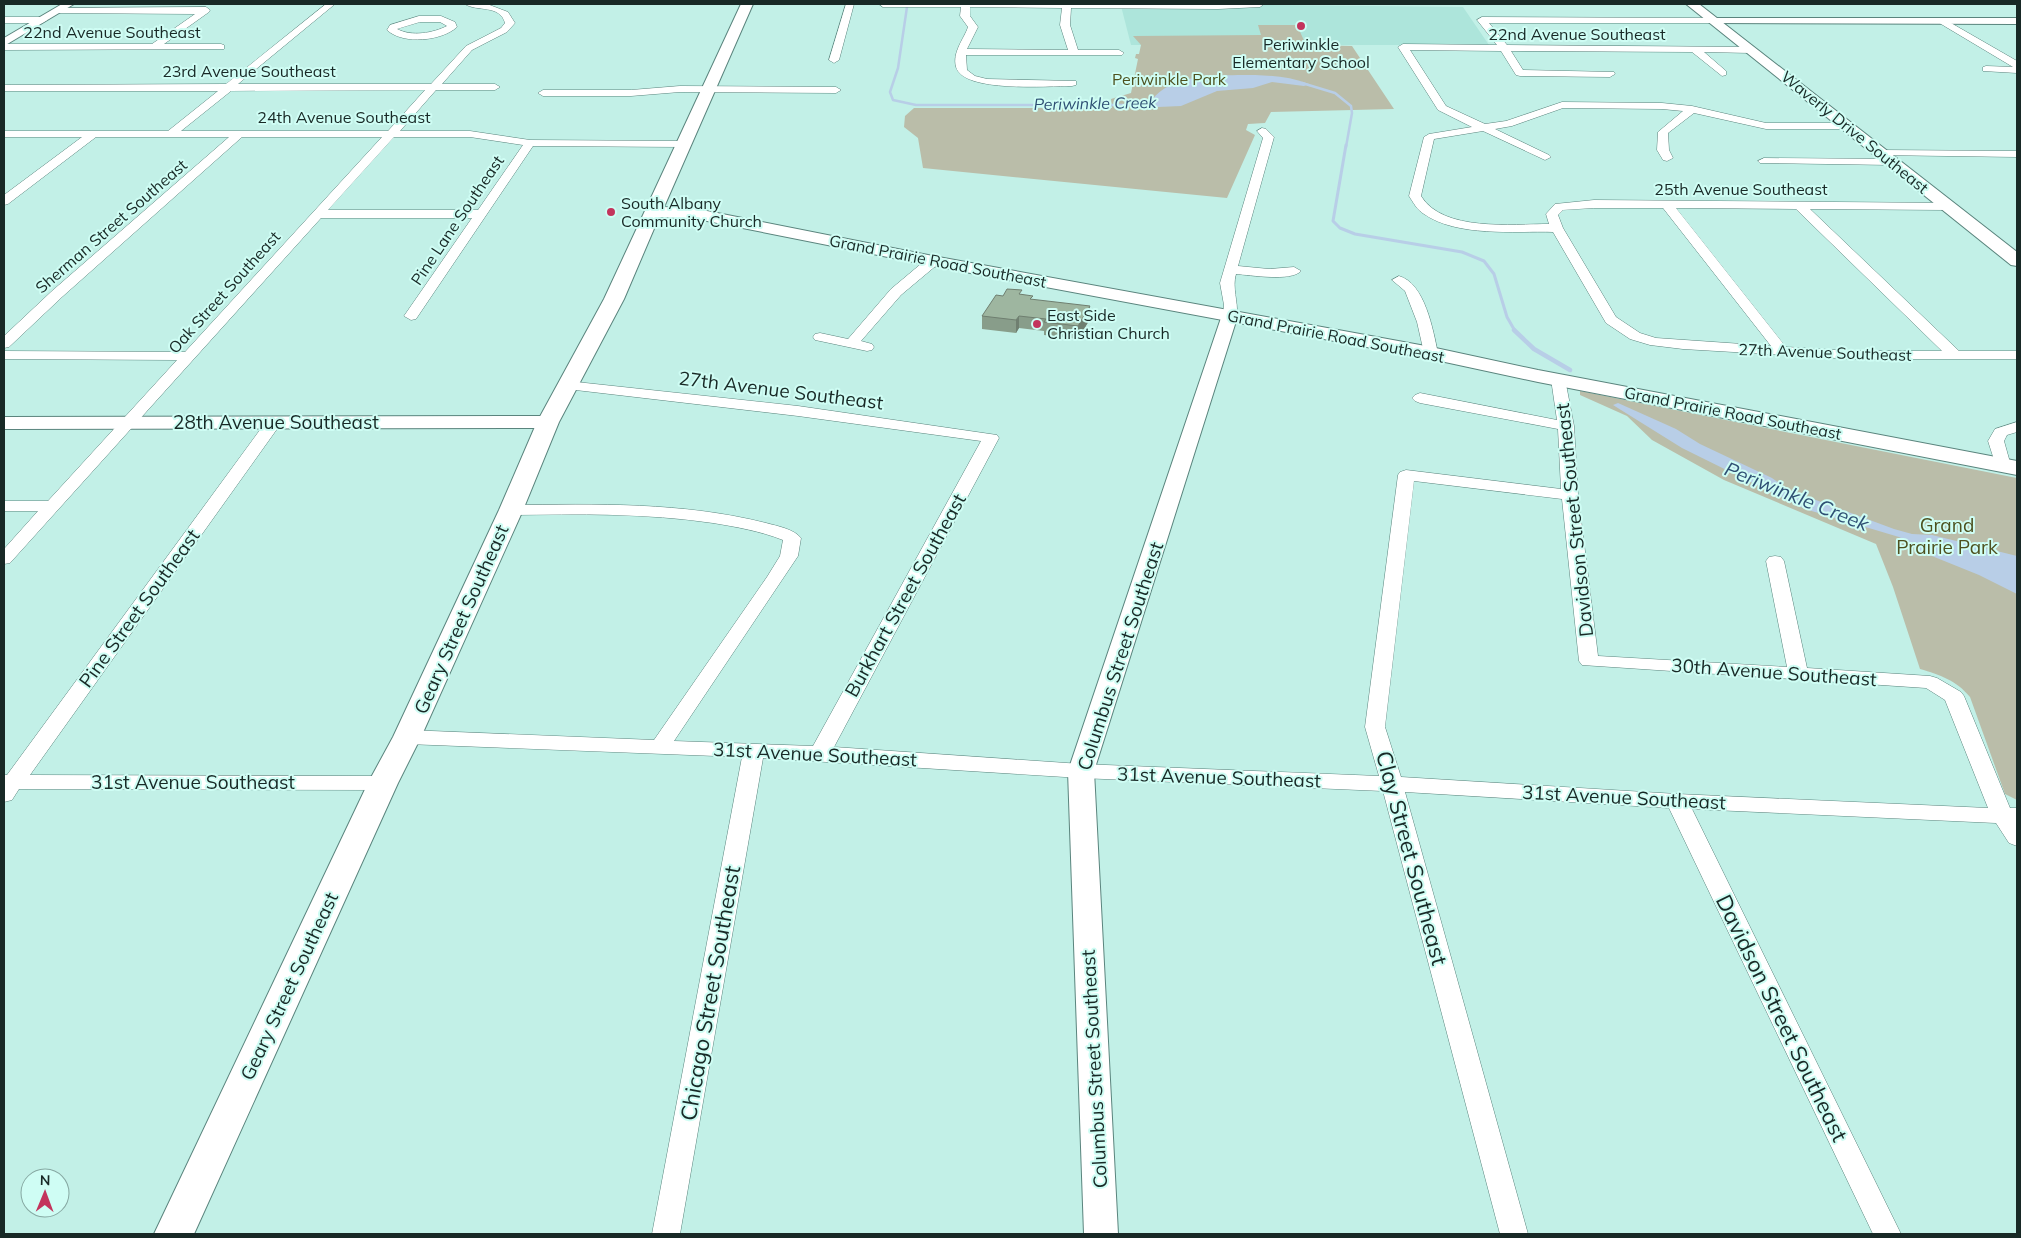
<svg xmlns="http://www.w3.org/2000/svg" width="2021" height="1238" viewBox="0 0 2021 1238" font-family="Mulish,sans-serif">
<rect width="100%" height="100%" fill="#c2f0e7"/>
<path fill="#ade5db" d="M1263,5l200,2 26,38h-358l-10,-39z"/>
<path fill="#babda9" d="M1258,25h39l9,20 46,1 42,63 -123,3 -6,11 -17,1 -2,6 9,5 -28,63 -304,-30 -5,-30 -14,-11 1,-11 9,-8h198l-1,-9 20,-6 7,-34 -3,-1 1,-4h3l2,-9 -8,-9 128,-1z
M1580,391l437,87v322l-12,-6 -35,-97c-14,-17 -30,-22 -50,-28l-27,-82 -17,-43 -152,-64 -72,-40 -25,-24 -47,-21z"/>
<path fill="#b8cee7" d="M1238,75c24,0 48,0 71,9l-5,2 -32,-4 -19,6 -36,3 -36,15 -46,2 -1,-6 18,-2c19,-25 57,-24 86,-25z
M1618,403l58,26 24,15 72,34 17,12 105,39 18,5 20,1 85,21v38l-38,-19 -57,-23 -11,-9 -12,-6 -94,-28 -123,-61 -69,-43z"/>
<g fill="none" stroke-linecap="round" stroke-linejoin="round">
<path stroke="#b8cee7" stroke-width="2.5" d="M907,7l-9,61 -8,24 3,8 23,5h225
M1302,83l33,10 16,13 1,7 -6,34"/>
<path stroke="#b8cee7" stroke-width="3" d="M1346,145l-13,76 7,7 15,6 107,18 22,9 10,13 13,43 8,14"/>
<path stroke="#b8cee7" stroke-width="4.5" d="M1514,330l20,19 36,21"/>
<defs>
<path id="minor" d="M326,4h9l-97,80h193l35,-38 35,-18 4,-5c-5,-19 -29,-11 -40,-19h22l21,8 7,11 -8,9 -35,18 -30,34h53l5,3 -5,3h-59l-36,41h70l60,9 153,1 6,3 -6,3 -150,-1 -117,173 -5,1 -7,-4 68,-98h-151l-311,345 -6,1v-15l34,-38h-34v-10h44l129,-141 -173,-1v-8l181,1 197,-215h-140l-180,160 -53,50 -5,1v-12l48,-45 177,-154h-133l-88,67 -4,1v-10l78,-58h-78v-6h164l50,-40h-214v-6l222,-1zM425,90l-37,41h-207l50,-40zM394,137h76l53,8 -45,65h-150z
M846,4h8l-15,56 -5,3 -5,-3z
M879,4h385l-4,3 -42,2 -147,-1 -1,17 8,25h41l5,3 -2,2h-156l1,15 8,6 12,3 89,2v4l-4,1c-23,0 -109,7 -116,-19 -4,-15 8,-28 12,-40l-8,-11 1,-9h-78zM970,7l92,1 -2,17 8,25 -101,-1 11,-22 -8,-11z
M206,7l4,3 -1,2 -45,32h57l3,1v4l-220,1v-6h148l43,-30 -142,-1 -1,-2 4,-3z
M419,16h22l14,6 2,5c-15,14 -54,18 -70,3l3,-5zM420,22h20l7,4c-14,7 -35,11 -50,3z
M4,17h38l5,3 -5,3h-38z
M1482,17l234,1 3,1v4h-230l18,22 244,2 5,3 -5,3 -47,-1 22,19v4l-4,1 -30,-24 -181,-1 12,19 91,2 1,2 -5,3 -90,-1 -4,-1 -15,-24 -91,-1 36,56 39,18 21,-3 56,-19 100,1 30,3 74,17h82l5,3 -5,3h-82l-72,-16 -26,20 1,17 4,8 -6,3 -4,-1 -6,-10 1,-18 25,-21 -21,-2 -99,-1 -51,18 -17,3 54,26 2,2 -6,3 -62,-29 -49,8 -13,57c22,36 91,28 128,28l-3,-10 9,-10 39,-4 357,3 2,3 -2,3 -4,1 -137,-1 149,142h58v8h-165l-169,-10 -33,-4 -20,-6 -24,-16 -53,-91c-39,-1 -96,5 -129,-18 -7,-4 -11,-12 -15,-18l15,-59 5,-3 43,-7 -34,-17 -40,-63 5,-3 94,1 -20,-25zM1594,208h69l108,138 -115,-8 -16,-5 -24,-16 -53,-89 -5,-13 5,-5zM1676,208l120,1 146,142h-90l-66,-4z
M1944,19l73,42v12l-34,-2v-4l3,-1 27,1 -72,-43 -2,-2z
M680,86l156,1 5,3 -5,3 -156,-1 -49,4h-88l-5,-3 5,-3h88z
M1262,128l4,1 8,8 -36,129 31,3 25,-2 7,4c-10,11 -51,4 -65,3 -4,14 2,27 1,41l-7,4 -7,-4 1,-10 -4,-22 43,-145 -6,-7z
M1880,150l137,1v6l-141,-2 -2,-2z
M1764,158l128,1 6,3 -6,3 -132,-2 -2,-2z
M933,257l6,4 -1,3 -37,31 -40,46 11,3 2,3 -2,3 -5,1 -47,-10 -5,-1 -2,-3 2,-3 5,-1 28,6 43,-50 37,-31z
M1399,276c26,7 34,54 39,77l-2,3h-10l-2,-3 -7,-31 -12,-31 -13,-11z
M1558,375l5,1 2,3 9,47 4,69 20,161 189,11 -21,-106 3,-4 6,-1 6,1 3,4 23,107 123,8 7,2 24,14 3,4 46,112h7v38l-8,-3 -13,-20 -304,-14 209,425h-28l-204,-426 -264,-16 123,442h-28l-117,-443 -302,-13 -318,-20 -83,476h-28l90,-477 -335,-13 -7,-2 -3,-5 3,-5 7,-2 247,10 113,-163 13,-21 3,-16c-23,-9 -46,-13 -70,-17 -67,-10 -135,-9 -202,-8l-6,-1 -2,-4 2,-4 6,-1c85,-1 172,-3 255,18 11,3 28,6 35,15l-3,18 -124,185 139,5 168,-305 -183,-25 -231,-27 -5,-1 -2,-3 2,-3 5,-1 231,25 199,29 2,3 -165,309 247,17 298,12 -14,-49 33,-252 2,-3 6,-2 155,19 -3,-60 -138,-26 -5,-2 -3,-3 3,-3 5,-2 137,27 -6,-41 2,-3zM1414,481l148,18 17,162 3,4 344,23 19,12 43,108 -311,-14 -276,-17 -16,-50z
M274,417l6,2 2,3 -252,353 353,1 8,2 3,5 -3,5 -8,2 -364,-1 -7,11 -8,2v-27h3l261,-356z
M2017,422v10l-10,3 -3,6 7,25 -2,3h-12l-9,-28 7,-12z"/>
<path id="tertiary" d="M62,4h12l-70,42v-8z
M1716,18h301v6l-305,-1 -1,-2z
M1230,310l6,1 2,4 -144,456 24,463h-34l-16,-463 154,-456 2,-4z
M548,416l7,2 2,4 -2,4 -7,2 -544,1v-12z"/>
<path id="secondary" d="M741,4h12l-89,203 33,2 236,47 498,91 107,23 479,91v14l-479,-93 -107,-23 -498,-93 -236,-47 -38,-2 -35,82 -65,123 -36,88 -102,227 -23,46 -204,451h-40l214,-451 25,-46 106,-227 38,-88 67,-123z
M1686,4h13l318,248v14l-6,-1z"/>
</defs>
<use href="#minor" stroke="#5a847d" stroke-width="1"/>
<use href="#tertiary" stroke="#5a847d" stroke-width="2"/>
<use href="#secondary" stroke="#5a847d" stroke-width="2"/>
<use href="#minor" fill="#fff" fill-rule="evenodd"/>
<use href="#tertiary" fill="#fff" fill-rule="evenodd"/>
<use href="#secondary" fill="#fff" fill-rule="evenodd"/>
</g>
<path fill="#889d8a" d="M1022,294l11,6 57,19 -12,20 -34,-4v-4l-25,-3 -3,5 -34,-4v-13l21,-20z"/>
<path fill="#6f7f70" d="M1090,306v13l-12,20v-13z
M1019,316v12l-3,5v-13z"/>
<path fill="#9eb6a0" stroke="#6f7f70" d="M1007,289l15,1 -3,4 14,2 -3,3 60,7 -12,20 -34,-4 2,-3 -27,-3 -3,4 -34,-4 14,-21 7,1z"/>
<g fill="#c3345c" stroke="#cffdf4" stroke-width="2">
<circle cx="1301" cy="26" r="5"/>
<circle cx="611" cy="212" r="5"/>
<circle cx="1037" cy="324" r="5"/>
</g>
<g text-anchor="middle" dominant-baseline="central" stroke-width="4" stroke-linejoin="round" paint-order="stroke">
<g font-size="16" fill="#182926" stroke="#cffdf4">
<text x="112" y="32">22nd Avenue Southeast</text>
<text x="1577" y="34">22nd Avenue Southeast</text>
<text x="249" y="71">23rd Avenue Southeast</text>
<text x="344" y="117">24th Avenue Southeast</text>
<text transform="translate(1855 132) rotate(39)">Waverly Drive Southeast</text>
<text x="1741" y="189">25th Avenue Southeast</text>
<text transform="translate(457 220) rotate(-56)">Pine Lane Southeast</text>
<text transform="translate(111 226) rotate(-41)">Sherman Street Southeast</text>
<text transform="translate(938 261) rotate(11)">Grand Prairie Road Southeast</text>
<text transform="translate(224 292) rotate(-48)">Oak Street Southeast</text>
<text transform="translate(1336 336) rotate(11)">Grand Prairie Road Southeast</text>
<text transform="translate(1825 352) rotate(2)">27th Avenue Southeast</text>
<text transform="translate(1733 413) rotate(11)">Grand Prairie Road Southeast</text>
</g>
<g font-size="16" fill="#182926" stroke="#cffdf4" text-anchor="start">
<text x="1301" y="44" text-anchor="middle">Periwinkle<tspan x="1301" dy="18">Elementary School</tspan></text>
<text x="621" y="203">South Albany<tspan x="621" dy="18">Community Church</tspan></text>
<text x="1047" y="315">East Side<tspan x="1047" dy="18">Christian Church</tspan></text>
</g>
<g font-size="16" fill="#4d511f" stroke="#cffdf4">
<text x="1169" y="79">Periwinkle Park</text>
</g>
<g font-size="16" font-style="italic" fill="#2e4f73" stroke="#cffdf4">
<text transform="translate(1095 103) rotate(-1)">Periwinkle Creek</text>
</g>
<g font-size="19" fill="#182926" stroke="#cffdf4">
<text transform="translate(781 390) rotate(7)">27th Avenue Southeast</text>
<text x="276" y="422">28th Avenue Southeast</text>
<text transform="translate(1574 520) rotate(-96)">Davidson Street Southeast</text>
<text transform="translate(905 595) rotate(-61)">Burkhart Street Southeast</text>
<text transform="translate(139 608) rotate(-54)">Pine Street Southeast</text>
<text transform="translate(461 619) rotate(-66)">Geary Street Southeast</text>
<text transform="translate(1120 656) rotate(-72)">Columbus Street Southeast</text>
<text transform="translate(1774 672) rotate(4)">30th Avenue Southeast</text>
<text transform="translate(815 754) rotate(3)">31st Avenue Southeast</text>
<text transform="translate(1219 777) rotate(2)">31st Avenue Southeast</text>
<text x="193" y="782">31st Avenue Southeast</text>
<text transform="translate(1624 797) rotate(3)">31st Avenue Southeast</text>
<text transform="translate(289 986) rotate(-65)">Geary Street Southeast</text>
<text transform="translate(1094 1069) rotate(-93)">Columbus Street Southeast</text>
</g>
<g font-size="19" fill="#4d511f" stroke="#cffdf4">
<text x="1947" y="525">Grand<tspan x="1947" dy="22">Prairie Park</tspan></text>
</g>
<g font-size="20" font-style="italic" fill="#2e4f73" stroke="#cffdf4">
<text transform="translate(1797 496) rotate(22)">Periwinkle Creek</text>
</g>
<g font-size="22" fill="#182926" stroke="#cffdf4">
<text transform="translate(1412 858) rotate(75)">Clay Street Southeast</text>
<text transform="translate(710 993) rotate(-80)">Chicago Street Southeast</text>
<text transform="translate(1782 1018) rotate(64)">Davidson Street Southeast</text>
</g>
</g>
<rect width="2021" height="1238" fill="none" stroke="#182926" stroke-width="10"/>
<g transform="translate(45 1193) rotate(1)"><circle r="24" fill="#cffdf4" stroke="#86a8a2"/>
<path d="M0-4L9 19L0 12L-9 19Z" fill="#c3345c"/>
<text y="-8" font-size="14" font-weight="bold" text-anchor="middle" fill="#182926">N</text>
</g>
</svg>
